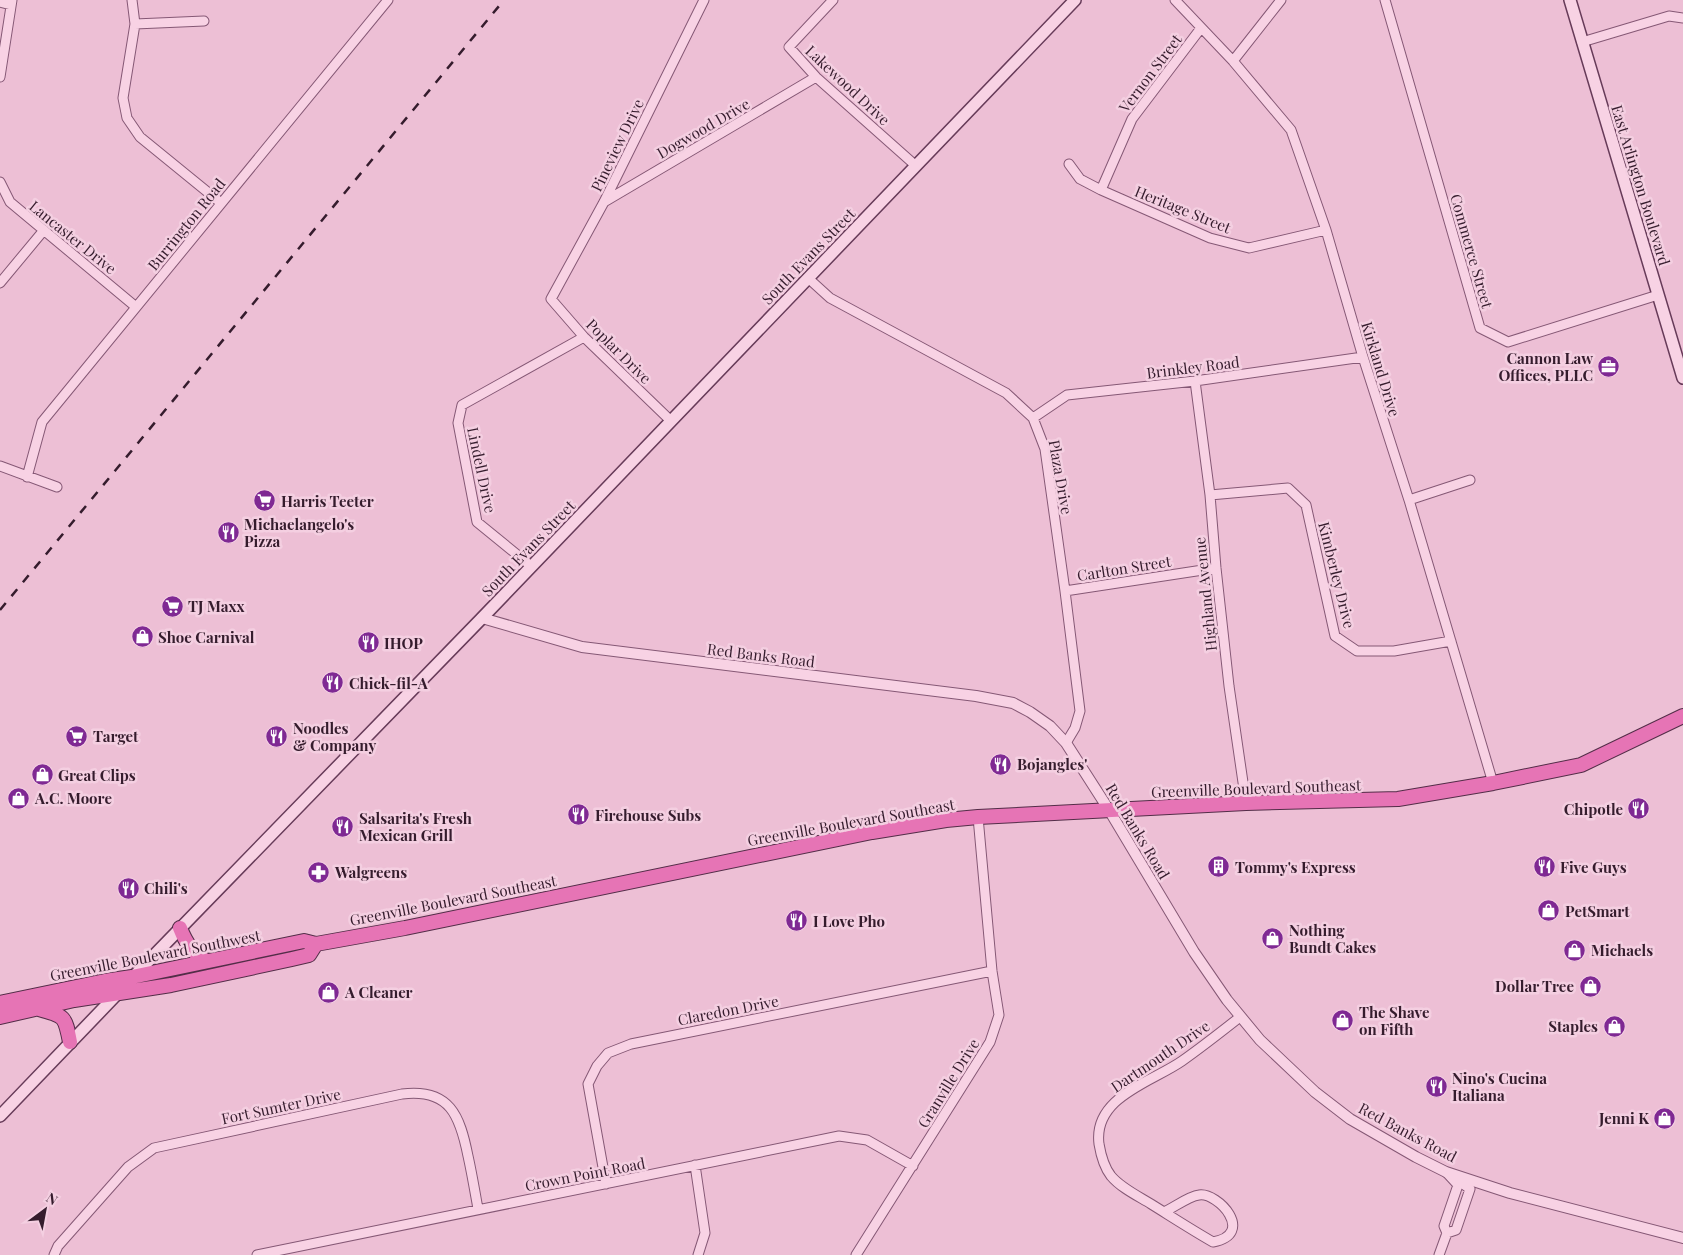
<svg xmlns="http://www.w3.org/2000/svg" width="1683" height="1255" viewBox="0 0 1683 1255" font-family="'Playfair Display',serif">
<rect width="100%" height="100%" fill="#edbfd5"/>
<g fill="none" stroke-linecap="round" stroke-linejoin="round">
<defs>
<path id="minor" d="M132,0l3,24 -12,74 4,20 13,19 81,66
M833,0l-44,47 27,30 99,88
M1175,0l58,61 58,69 35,100 37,127 46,143 84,283
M1385,0l95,328 28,14 150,-47
M0,2l11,3
M135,24l69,-3
M1582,42l87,-26 14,2
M1233,61l48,-61
M0,77l12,-77
M1069,164l11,15 21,11 109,48 39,10 77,-18
M0,182l10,20 126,105
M1101,190l31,-71 69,-91
M604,202l212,-125
M808,278l22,20 176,95 27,25 12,31 20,142 15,120 -5,17 -9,15
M0,283l44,-53
M1195,381l15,114 6,73 13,118 17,117
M1033,418l34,-23 128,-14 168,-24
M671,421l-87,-84 -33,-38 53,-97 100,-202
M0,466l57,21
M27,477l15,-55 346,-422
M1210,495l78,-7 18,17 29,131 22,15h37l57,-10
M1409,500l61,-20
M531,566l-54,-44 -19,-99 4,-18 122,-68
M1065,591l151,-23
M695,1165l10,68 -7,22
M606,1184l-18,-100 9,-18 11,-13 23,-9 361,-73
M1164,1212c9,-4 25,-16 35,-17 19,-3 57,39 14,47 -21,-12 -41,-25 -62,-38 -13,-8 -30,-16 -40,-28 -7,-9 -10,-20 -12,-32 -6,-47 53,-62 83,-83 20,-14 39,-29 58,-44
M1447,1233l9,-3 14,-41 -15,-11
M54,1255l4,-9 70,-79 26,-19 248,-54c48,-6 58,22 66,62 4,18 7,36 10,53
M257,1255l582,-119 28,4 46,26
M856,1255l134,-213 9,-27 -7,-44 -14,-154
M1439,1255l8,-22 -3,-7 14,-41 -12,-13"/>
<path id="tertiary" d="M482,618l100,29 394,49 37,7 17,9 20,14 16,17 43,67 85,142 33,48 33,40 55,52 35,27 66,38 30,15 64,21 173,45"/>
<path id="secondary" d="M1570,0l113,378
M131,979l351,-361 593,-618
M0,1116l120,-125"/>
<path id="trunk" d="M180,928c6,15 12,24 26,33
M0,1003l105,-22 27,-4 172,-36 12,3 89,-16 467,-96 74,-12 32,-3 268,-14 152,-4 95,-16 88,-18 102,-49
M39,1009c26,7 26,7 31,33
M0,1017l74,-17 97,-15 121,-26 17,-4 7,-11"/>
</defs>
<use href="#minor" stroke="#855875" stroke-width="11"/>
<use href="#tertiary" stroke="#855875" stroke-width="12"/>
<use href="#secondary" stroke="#673b59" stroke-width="14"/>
<use href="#trunk" stroke="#532d48" stroke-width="16"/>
<use href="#minor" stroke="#f8d2e4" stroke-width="9"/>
<use href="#tertiary" stroke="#f8d2e4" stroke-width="10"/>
<use href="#secondary" stroke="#f8d2e4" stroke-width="11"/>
<use href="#trunk" stroke="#e674b5" stroke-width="14"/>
<path stroke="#351c2d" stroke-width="2.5" stroke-dasharray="9 9" stroke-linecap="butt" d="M0,610l504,-610"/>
</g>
<defs>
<symbol id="office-disc" viewBox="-11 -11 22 22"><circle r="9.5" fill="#7f2993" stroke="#f4cfe1"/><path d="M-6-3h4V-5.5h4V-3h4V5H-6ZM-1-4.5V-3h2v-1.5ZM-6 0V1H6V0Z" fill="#fff"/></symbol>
<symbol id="supermarket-disc" viewBox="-11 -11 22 22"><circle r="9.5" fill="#7f2993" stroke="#f4cfe1"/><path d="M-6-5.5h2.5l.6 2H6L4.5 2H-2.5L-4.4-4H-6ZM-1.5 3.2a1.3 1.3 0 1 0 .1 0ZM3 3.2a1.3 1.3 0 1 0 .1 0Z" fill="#fff"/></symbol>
<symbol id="restaurant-disc" viewBox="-11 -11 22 22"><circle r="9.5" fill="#7f2993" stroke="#f4cfe1"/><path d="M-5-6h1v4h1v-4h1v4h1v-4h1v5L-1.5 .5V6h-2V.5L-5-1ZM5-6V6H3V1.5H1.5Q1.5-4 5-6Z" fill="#fff"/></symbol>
<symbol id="shop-disc" viewBox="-11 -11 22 22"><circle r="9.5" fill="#7f2993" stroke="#f4cfe1"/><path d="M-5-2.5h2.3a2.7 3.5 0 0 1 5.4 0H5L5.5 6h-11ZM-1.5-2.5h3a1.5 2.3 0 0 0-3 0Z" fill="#fff"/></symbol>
<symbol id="building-disc" viewBox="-11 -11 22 22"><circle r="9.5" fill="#7f2993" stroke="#f4cfe1"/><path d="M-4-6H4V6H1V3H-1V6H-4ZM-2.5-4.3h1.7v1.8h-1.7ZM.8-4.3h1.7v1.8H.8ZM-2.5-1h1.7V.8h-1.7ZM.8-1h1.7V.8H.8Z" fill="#fff"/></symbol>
<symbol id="pharmacy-disc" viewBox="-11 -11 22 22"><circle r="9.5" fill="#7f2993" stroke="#f4cfe1"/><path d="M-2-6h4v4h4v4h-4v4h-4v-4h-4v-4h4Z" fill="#fff"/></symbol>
</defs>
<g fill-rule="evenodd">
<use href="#office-disc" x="1596" y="354" width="25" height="25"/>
<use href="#supermarket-disc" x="252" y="488" width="25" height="25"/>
<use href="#restaurant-disc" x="216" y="520" width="25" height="25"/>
<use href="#supermarket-disc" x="160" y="594" width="25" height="25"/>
<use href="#shop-disc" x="130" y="624" width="25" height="25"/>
<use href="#restaurant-disc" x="356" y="630" width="25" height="25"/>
<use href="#restaurant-disc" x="320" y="670" width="25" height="25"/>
<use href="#supermarket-disc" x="64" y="724" width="25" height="25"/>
<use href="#restaurant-disc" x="264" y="724" width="25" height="25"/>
<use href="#restaurant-disc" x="988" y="752" width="25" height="25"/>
<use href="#shop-disc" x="30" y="762" width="25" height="25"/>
<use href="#shop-disc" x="6" y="786" width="25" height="25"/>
<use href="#restaurant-disc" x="1626" y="796" width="25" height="25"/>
<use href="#restaurant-disc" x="566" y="802" width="25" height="25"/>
<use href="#restaurant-disc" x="330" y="814" width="25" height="25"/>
<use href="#building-disc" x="1206" y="854" width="25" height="25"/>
<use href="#restaurant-disc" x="1532" y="854" width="25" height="25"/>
<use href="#pharmacy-disc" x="306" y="860" width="25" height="25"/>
<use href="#restaurant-disc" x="116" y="876" width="25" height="25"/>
<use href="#shop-disc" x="1536" y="898" width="25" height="25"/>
<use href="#restaurant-disc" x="784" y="908" width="25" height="25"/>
<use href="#shop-disc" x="1260" y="926" width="25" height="25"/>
<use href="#shop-disc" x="1562" y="938" width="25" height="25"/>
<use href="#shop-disc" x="1578" y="974" width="25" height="25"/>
<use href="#shop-disc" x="316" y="980" width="25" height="25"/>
<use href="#shop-disc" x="1330" y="1008" width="25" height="25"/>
<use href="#shop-disc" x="1602" y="1014" width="25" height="25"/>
<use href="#restaurant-disc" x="1424" y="1074" width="25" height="25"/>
<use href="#shop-disc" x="1652" y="1106" width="25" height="25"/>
</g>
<g text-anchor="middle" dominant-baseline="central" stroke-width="5" stroke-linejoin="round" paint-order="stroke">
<g font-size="15" fill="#351c2d" stroke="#f4cfe1">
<text transform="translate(1150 73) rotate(-53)">Vernon Street</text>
<text transform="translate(848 85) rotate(43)">Lakewood Drive</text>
<text transform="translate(703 128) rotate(-30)">Dogwood Drive</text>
<text transform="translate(617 145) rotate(-64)">Pineview Drive</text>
<text transform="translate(1641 185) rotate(73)">East Arlington Boulevard</text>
<text transform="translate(1183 209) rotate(22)">Heritage Street</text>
<text transform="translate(186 224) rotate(-51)">Burrington Road</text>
<text transform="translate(73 237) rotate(39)">Lancaster Drive</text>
<text transform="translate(1472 251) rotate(74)">Commerce Street</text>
<text transform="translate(808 256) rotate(-46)">South Evans Street</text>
<text transform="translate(619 351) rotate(45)">Poplar Drive</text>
<text transform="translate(1193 367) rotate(-7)">Brinkley Road</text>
<text transform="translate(1381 369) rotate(73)">Kirkland Drive</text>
<text transform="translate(482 470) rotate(78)">Lindell Drive</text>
<text transform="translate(1061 477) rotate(80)">Plaza Drive</text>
<text transform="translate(528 548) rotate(-46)">South Evans Street</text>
<text transform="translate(1124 568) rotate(-9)">Carlton Street</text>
<text transform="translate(1337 575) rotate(76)">Kimberley Drive</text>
<text transform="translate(1205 594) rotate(-96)">Highland Avenue</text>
<text transform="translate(761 655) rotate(7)">Red Banks Road</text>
<text transform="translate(1256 788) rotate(-2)">Greenville Boulevard Southeast</text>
<text transform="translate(851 822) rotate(-10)">Greenville Boulevard Southeast</text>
<text transform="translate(1138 831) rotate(59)">Red Banks Road</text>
<text transform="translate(453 900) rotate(-11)">Greenville Boulevard Southeast</text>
<text transform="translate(155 955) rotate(-11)">Greenville Boulevard Southwest</text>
<text transform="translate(728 1010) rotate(-11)">Claredon Drive</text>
<text transform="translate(1160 1056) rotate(-34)">Dartmouth Drive</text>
<text transform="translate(948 1083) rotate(-58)">Granville Drive</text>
<text transform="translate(281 1106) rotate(-12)">Fort Sumter Drive</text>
<text transform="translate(1408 1132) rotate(28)">Red Banks Road</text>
<text transform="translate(585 1174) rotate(-11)">Crown Point Road</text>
</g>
<g font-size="15" font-weight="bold" fill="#351c2d" stroke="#f4cfe1" text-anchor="start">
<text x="1593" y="358" text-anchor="end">Cannon Law<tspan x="1593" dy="17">Offices, PLLC</tspan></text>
<text x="281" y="501">Harris Teeter</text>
<text x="244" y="524">Michaelangelo's<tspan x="244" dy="17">Pizza</tspan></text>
<text x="188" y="606">TJ Maxx</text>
<text x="158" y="637">Shoe Carnival</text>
<text x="384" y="643">IHOP</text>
<text x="349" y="683">Chick-fil-A</text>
<text x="293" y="728">Noodles<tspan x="293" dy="17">&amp; Company</tspan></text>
<text x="93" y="736">Target</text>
<text x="1017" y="764">Bojangles'</text>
<text x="58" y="775">Great Clips</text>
<text x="35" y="798">A.C. Moore</text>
<text x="1623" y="809" text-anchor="end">Chipotle</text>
<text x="595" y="815">Firehouse Subs</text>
<text x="359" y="818">Salsarita's Fresh<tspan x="359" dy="17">Mexican Grill</tspan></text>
<text x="1235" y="867">Tommy's Express</text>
<text x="1560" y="867">Five Guys</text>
<text x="335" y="872">Walgreens</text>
<text x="144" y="888">Chili's</text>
<text x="1565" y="911">PetSmart</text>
<text x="813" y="921">I Love Pho</text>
<text x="1289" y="930">Nothing<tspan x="1289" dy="17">Bundt Cakes</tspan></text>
<text x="1591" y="950">Michaels</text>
<text x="1574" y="986" text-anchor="end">Dollar Tree</text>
<text x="345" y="992">A Cleaner</text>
<text x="1359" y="1012">The Shave<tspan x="1359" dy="17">on Fifth</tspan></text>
<text x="1598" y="1026" text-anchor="end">Staples</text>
<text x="1452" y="1078">Nino's Cucina<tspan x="1452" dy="17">Italiana</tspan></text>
<text x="1649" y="1118" text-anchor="end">Jenni K</text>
</g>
</g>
<g transform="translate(45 1210) rotate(32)" stroke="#f4cfe1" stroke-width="4" paint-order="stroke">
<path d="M0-4L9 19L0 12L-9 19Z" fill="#351c2d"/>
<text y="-8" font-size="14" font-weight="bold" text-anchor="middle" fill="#351c2d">N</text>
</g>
</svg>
